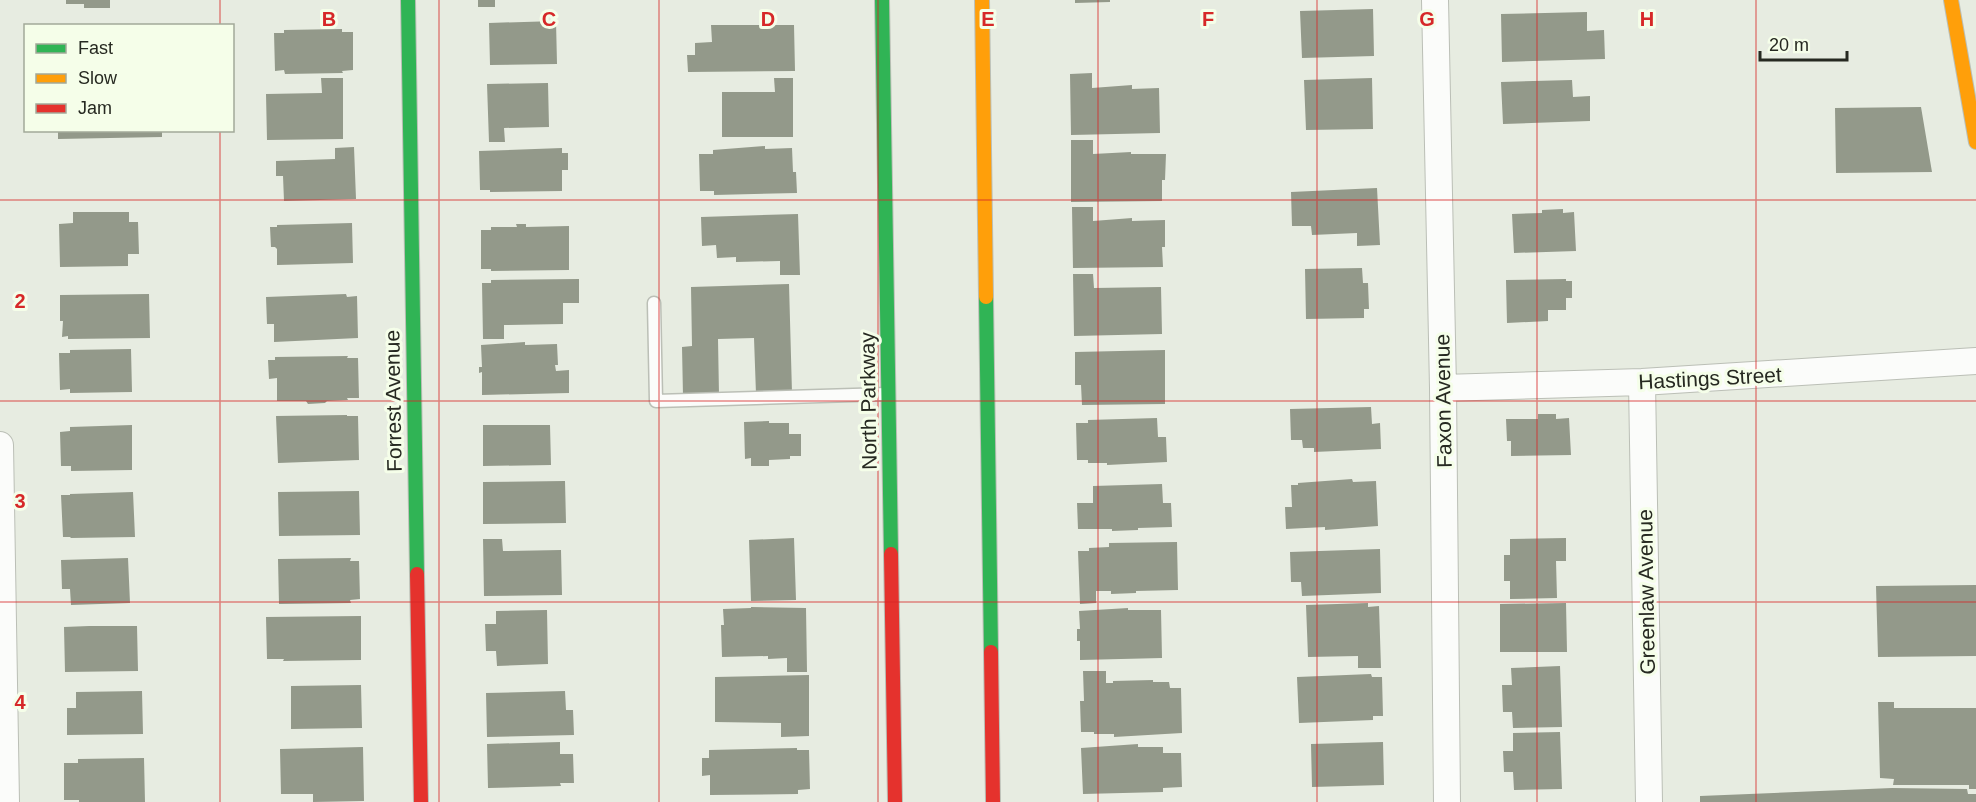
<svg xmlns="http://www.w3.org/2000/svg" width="1976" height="802" viewBox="0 0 1976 802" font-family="Helvetica,sans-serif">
<rect width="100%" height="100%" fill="#e7ece1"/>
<path fill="#93998a" d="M66,0h44v8h-26v-4h-18z
M478,0h17v7h-17z
M1075,0h35v2l-35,1z
M1373,9l1,47 -72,2 -2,-47z
M1587,12v19l17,-1 1,29 -103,3 -1,-48z
M556,21l1,43 -67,1 -1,-42z
M711,25h83l1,46 -107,1 -1,-17h8v-12l17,-1z
M342,29v3h11v38l-11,1 1,2 -58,1 -1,-4 -9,1 -1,-38h10v-3z
M1092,73v15l40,-3v4l27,-1 1,45 -89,2 -1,-61z
M321,78h22v61l-76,1 -1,-46 56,-1z
M774,78h19v59h-71v-45h53z
M1372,78l1,51 -67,1 -2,-50z
M1572,80l1,17 17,-1v25l-87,3 -2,-42z
M548,83l1,44 -45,1 1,14h-16l-2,-58z
M1921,107l11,65 -96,1 -1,-65z
M58,130h104v7l-104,2z
M1071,140h22v14l38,-2v2h35l-1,26h-3v21l-91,1z
M765,146v3l27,-1 1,24h3l1,21 -83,2v-4h-14l-1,-37h14v-4z
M354,147l2,52 -72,2 -1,-25h-7v-15l59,-2v-11z
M562,148v5h6v17h-6v21l-72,1v-2h-10l-1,-39z
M1377,188l3,57 -23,1v-13l-45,2 -1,-9h-19l-1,-34z
M1072,207h21v14l39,-3v3l33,-1v27h-3l1,20 -90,1z
M1563,209v4l11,-1 2,39 -62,2 -2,-39 30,-1v-3z
M73,212h56v10h9l1,32h-11v12l-68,1 -1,-43 14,-1z
M798,214l2,61h-20v-14l-44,1v-5l-19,1 -1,-13 -14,1 -1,-29z
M352,223l1,40 -76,2v-16l-2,-2h-4l-1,-20h7v-2z
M516,224h10v3l43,-1v44l-78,1v-2h-10v-39h10v-3h26z
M1362,268l1,15h5l1,26h-5v9l-58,1 -1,-50z
M1073,274h20l1,14 67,-1 1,47 -88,2z
M579,279v24h-16v21l-59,1v14h-21l-1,-56h9v-3z
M1566,279v2h6v17h-6v12h-18v11l-41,2 -1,-43z
M789,284l3,109 -36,1 -2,-56 -36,1 1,56 -36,1 -1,-49 10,-1 -1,-59z
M149,294l1,44 -82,1v-3l-6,1 1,-16h-3v-26z
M346,294l1,3 10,-1 1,42 -84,4v-18h-7l-1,-27z
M525,342v3l32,-1 1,21h-3l1,6 13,-1v23l-87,2v-23l-3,1v-6h3l-1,-22z
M131,349l1,43 -62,1v-4l-10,1 -1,-37h11v-3z
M1165,350v54l-83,1 -1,-20h-6v-33z
M348,356l-1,2h11l1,40h-12l1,2 -21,1 -2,2 -17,1 -2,-3h-29v-23l-8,1 -1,-19h7v-3z
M1371,407l1,17 8,-1 1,26 -67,3v-4h-11l-1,-8h-11l-1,-31z
M1538,414h18v5l13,-1 2,37 -60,1v-15h-4l-1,-22h32z
M347,415v1h11l1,44 -81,3 -2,-47z
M1157,418l1,19h8l1,25 -60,3v-2h-19v-3h-11l-1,-37h12v-3z
M769,421v2h20v11h12v22h-11v3l-21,1v6h-18v-8l-6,1 -1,-37z
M132,425v45l-61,1v-5h-10l-1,-34 10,-1v-4z
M483,425h67l1,40 -68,1z
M1352,479l1,3 23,-1 2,45 -53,4v-3l-39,2 -1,-22h7l-1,-22h7v-2z
M565,481l1,42 -83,1v-42z
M1162,484l1,19h8l1,24 -34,1v2l-26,1v-2h-34l-1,-26h16v-17z
M359,491l1,44 -81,1 -1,-44z
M133,492l2,45 -64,1 -1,-1h-7l-2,-42h9v-1z
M794,538l2,62 -45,1 -2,-61z
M1566,538v23h-10l1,37 -47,1v-18h-6v-26h6v-16z
M483,539h19l1,12 58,-1 1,45 -78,1z
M1177,542l1,48 -42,1v2l-25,1v-3h-15v12l-16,1 -2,-53h11v-3l20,-1v-4z
M1380,549l1,44 -79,3 -1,-14h-10l-1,-30z
M128,558l2,45 -59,2 -1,-16h-8l-1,-29z
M351,558l-1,3h9l1,38 -10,1 1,3 -72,1 -1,-45z
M1976,585v71l-98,1 -2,-71z
M1368,603v4l11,-1 2,62h-23v-12l-50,1 -2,-52z
M1566,603l1,49h-67v-48z
M751,607l55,1 1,64h-20v-14l-19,1v-3l-46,1 -1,-32h3l-1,-16 28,-1z
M1128,608v2h33l1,48 -82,2v-19h-3v-12h3l-1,-18z
M547,610l1,54 -51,2 -1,-15h-10l-1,-27h11v-13z
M361,616v44l-78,1 1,-2h-17l-1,-42z
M89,626h48l1,45 -73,1 -1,-45z
M1560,666l2,61 -49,1 -1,-16h-9l-1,-27h10l-1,-17z
M1083,671h23v12h7v-2l40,-1v2h16l1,6h11l1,45 -68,4v-3h-20v-2h-13l-1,-31h4z
M1371,674l1,3h10l1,39h-10v4l-74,3 -2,-46z
M809,675v61l-28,1v-14l-66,-1v-45z
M361,685l1,43 -71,1v-43z
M142,691l1,43 -76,1v-27h9v-16z
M565,691l1,19h7l1,25 -87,2 -1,-44z
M1878,702h16v6h82v81h-7v-4h-76l1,-6 -14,-1z
M1560,732l2,57 -48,1 -1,-18h-9l-1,-21h10v-18z
M560,742v12h13l1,29h-14l1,3 -73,2 -1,-44z
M1383,742l1,43 -72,2 -1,-43z
M1138,744v3h25v6h18l1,34 -19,1v4l-80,2 -2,-46z
M363,747l1,54 -51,1v-8h-32l-1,-45z
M797,748v2h12l1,39 -12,1v4l-88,1v-20l-8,1v-18h7v-8z
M144,758l1,44h-66v-2h-15v-37h14v-4z
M1892,788l75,1 1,5h8v8h-276v-6z"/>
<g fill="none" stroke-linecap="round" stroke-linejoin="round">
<defs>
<path id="lane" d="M654,303l2,98 231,-7"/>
<path id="street" d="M1435,0l8,388 4,414
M1642,382l7,420
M1443,388l199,-6 334,-21
M0,445l6,357"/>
<path id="fast" d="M408,0l9,574
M882,0l9,554
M986,297l5,355"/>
<path id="slow" d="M982,0l4,297
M1951,0l25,142"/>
<path id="jam" d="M891,554l4,248
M417,574l4,228
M991,652l2,150"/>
</defs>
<use href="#lane" stroke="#bbbfb6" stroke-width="15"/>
<use href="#street" stroke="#bbbfb6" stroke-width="28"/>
<use href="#fast" stroke="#bbbfb6" stroke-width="16"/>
<use href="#slow" stroke="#bbbfb6" stroke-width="16"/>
<use href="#jam" stroke="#bbbfb6" stroke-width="16"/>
<use href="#lane" stroke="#fbfcfa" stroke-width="12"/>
<use href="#street" stroke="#fbfcfa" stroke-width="26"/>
<use href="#fast" stroke="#30b455" stroke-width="14"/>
<use href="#slow" stroke="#ff9f0a" stroke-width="14"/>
<use href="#jam" stroke="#e5322d" stroke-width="14"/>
</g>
<path fill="none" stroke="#d62828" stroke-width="1.5" stroke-opacity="0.55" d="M220,0v26M439,0v802M659,0v802M878,0v802M1098,0v802M1317,0v802M1537,0v802M1756,0v802M220,130v672M0,200h1976M0,401h1976M0,602h1976"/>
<g text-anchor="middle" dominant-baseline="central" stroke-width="6" stroke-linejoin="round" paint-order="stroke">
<g font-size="21" fill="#262921" stroke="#f5fee9">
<text transform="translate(1710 378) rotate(-3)">Hastings Street</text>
<text transform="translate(393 401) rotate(-91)">Forrest Avenue</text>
<text transform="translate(868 401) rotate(-91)">North Parkway</text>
<text transform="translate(1443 401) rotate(-91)">Faxon Avenue</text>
<text transform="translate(1646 592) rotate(-91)">Greenlaw Avenue</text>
</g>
</g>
<g font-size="20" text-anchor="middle" font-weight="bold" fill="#d62828" stroke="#f5fee9" stroke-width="6" stroke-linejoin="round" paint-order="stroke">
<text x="329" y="26">B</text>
<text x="549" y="26">C</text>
<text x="768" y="26">D</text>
<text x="988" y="26">E</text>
<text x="1208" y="26">F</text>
<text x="1427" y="26">G</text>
<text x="1647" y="26">H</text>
<text x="20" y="308">2</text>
<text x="20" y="508">3</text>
<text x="20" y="709">4</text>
</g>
<rect x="24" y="24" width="210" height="108" fill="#f5fee9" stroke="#a2a999" stroke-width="1.5"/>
<rect x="36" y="44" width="30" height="9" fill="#30b455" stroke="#a2a999" stroke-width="1.5"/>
<text x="78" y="54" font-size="18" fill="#262921">Fast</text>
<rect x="36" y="74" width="30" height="9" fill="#ff9f0a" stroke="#a2a999" stroke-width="1.5"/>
<text x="78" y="84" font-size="18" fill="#262921">Slow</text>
<rect x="36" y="104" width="30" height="9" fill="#e5322d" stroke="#a2a999" stroke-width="1.5"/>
<text x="78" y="114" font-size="18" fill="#262921">Jam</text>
<path d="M1760 51v9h87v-9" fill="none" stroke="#262921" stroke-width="3"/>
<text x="1769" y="51" font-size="18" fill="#262921" stroke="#f5fee9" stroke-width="4.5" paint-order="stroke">20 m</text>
</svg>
